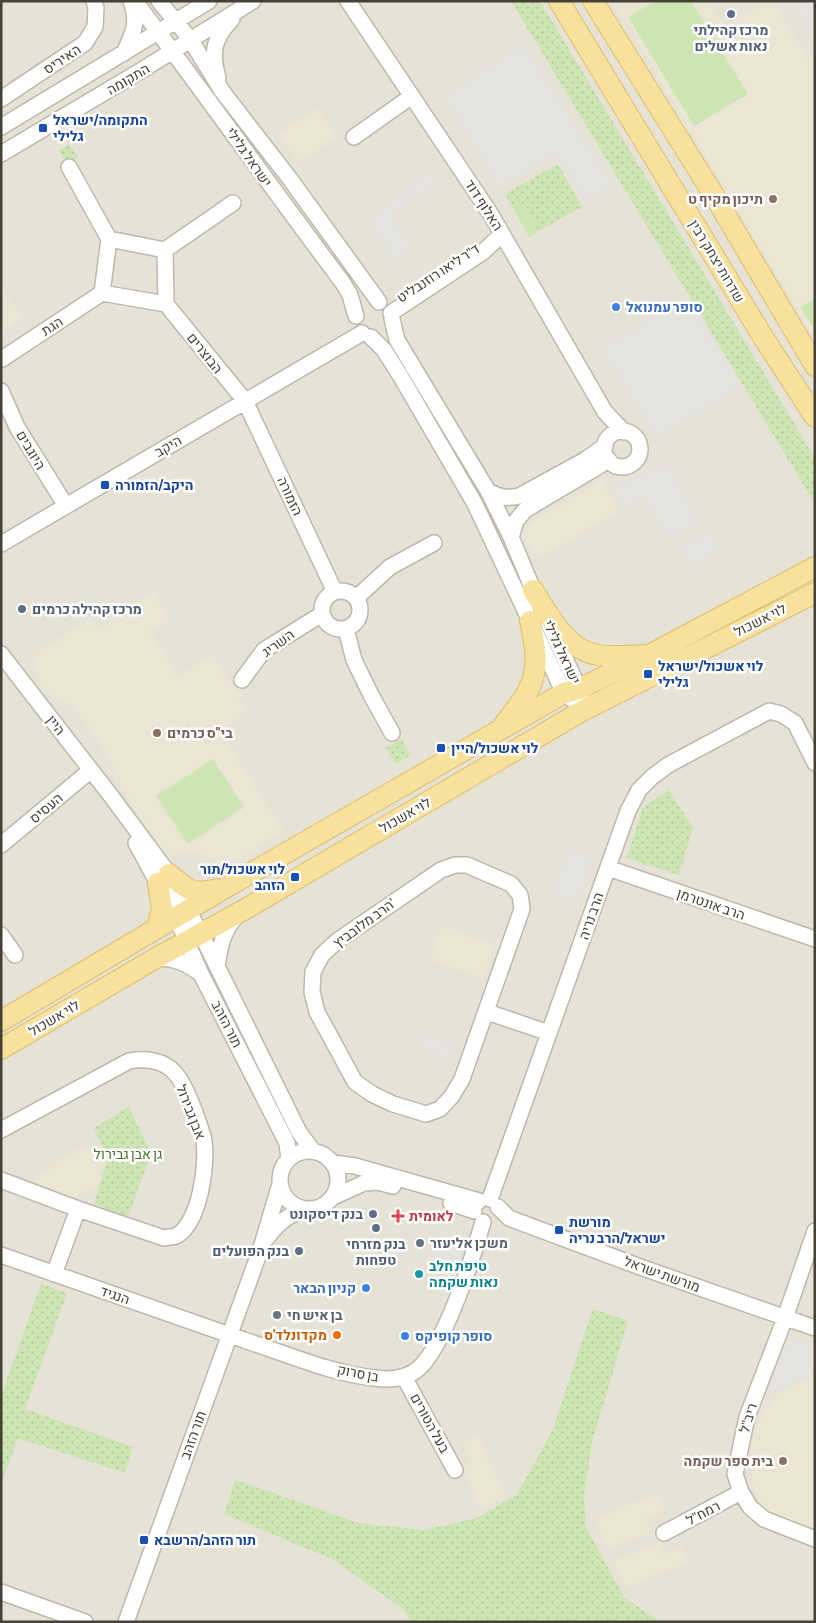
<svg xmlns="http://www.w3.org/2000/svg" width="816" height="1623" viewBox="0 0 816 1623" font-family="'Asap Condensed',Heebo,sans-serif">
<defs>
<pattern id="park-dots" width="8" height="8" patternUnits="userSpaceOnUse" patternTransform="scale(1.25)"><rect width="8" height="8" fill="#cde5b3"/><path d="M2 2h.1M6 6h.1" fill="none" stroke="#b1c69b" stroke-width="1.8" stroke-linecap="round"/></pattern>
</defs>
<rect width="100%" height="100%" fill="#f3f0e8"/>
<path fill="#e6e2d6" d="M1,1h814v1621h-814z"/>
<path fill="#ebe5d3" d="M635,1h73l16,26 42,-26h6l36,58 7,-4v284l-196,-328z
M317,108l20,29 -38,26 -20,-29z
M1,286l20,29 -20,19z
M601,480l18,31 -82,49 -14,-25 10,-14z
M154,594l16,25 -19,12 26,45 35,-21 36,55 -29,21 65,100 -56,36 -17,-9 -14,-4h-19l-10,4 -53,-79 -4,-17 -16,-26 -22,-29 -17,-9 -15,-12 -6,-15 -1,-9 5,-11 48,-30 16,6 9,-12z
M442,926l52,18 -11,34 -53,-18z
M83,1145l21,13 -7,28 -27,14 -41,-18z
M815,1374v155l-43,-15 -13,-11 -7,-22 -1,-40 14,-32 15,-17 33,-15z
M478,1435l28,63 -25,11 -18,-42 8,-4 -9,-21z
M657,1493l8,18 -18,8 5,13 -44,18 -13,-32z
M658,1543l5,12 19,-8 7,15 -64,26 -12,-27z"/>
<path fill="url(#park-dots)" d="M511,1h29l275,457v46z
M69,144l9,13 -11,7 -8,-13z
M558,164l24,43 -44,24 -17,-30 -9,5 -7,-12z
M401,739l10,16 -15,9 -10,-16z
M669,790l24,38 -14,47 -52,-17 16,-51z
M129,1107l22,47 -23,63 -34,-13 14,-46 -14,-30z
M41,1284l26,9 -42,116 108,38 -8,26 -107,-35 -17,46v-88z
M593,1309l35,12 -36,122 -8,53 2,31 38,70 36,25h-248l-9,-13 -71,-50 -108,-45 11,-34 124,43 65,7 53,-12 39,-23 15,-25 22,-41z"/>
<path fill="#cde5b3" d="M655,1h36l57,93 -54,32 -66,-109z
M521,201l17,30 -9,6 -17,-31z
M815,299v32l-15,-24z
M213,759l31,48 -56,37 -32,-48z"/>
<path fill="#e4e3df" d="M791,1h24v41z
M523,42l91,143 -27,17 -31,-46 -57,32 -55,-91z
M431,171l7,13 -46,32 21,32 -19,14 -28,-43z
M687,297l56,90 -88,52 -55,-91z
M667,460l33,62 -33,18 -22,-41 -21,11 -12,-22z
M711,529l12,22 -32,16 -11,-22z
M567,848l27,9 -14,46 -27,-9z
M419,1032l36,14 -8,15 -29,-13z
M439,1239l26,9 -8,21 -25,-9z
M797,1337l18,7v24l-3,7 -39,17 -6,-2 18,-46z"/>
<g fill="none" stroke-linecap="round" stroke-linejoin="round">
<defs>
<path id="minor" d="M135,1c70,93 138,189 208,282l7,12 6,21
M159,1l31,38 32,52 68,88 89,123
M348,1l142,212 115,199 19,20
M124,53c9,-20 15,-29 7,-52
M218,78c-7,-26 -5,-39 14,-59
M1,99l84,-56 10,-16 1,-19 -2,-7
M1,127l208,-126
M354,137l58,-41
M1,154l141,-84 111,-69
M69,167l40,72
M109,239l56,11 1,54 -64,-11z
M165,250l68,-47
M166,304l79,97 90,191
M391,313l92,-61 19,-18
M392,319l5,21 91,151 23,46 26,62
M371,337l13,13 17,27 74,127 89,189 7,6
M2,359l100,-66
M1,391l16,36 49,79
M604 449a18 18 0 1 1 36 0a18 18 0 1 1-36 0Z
M488,491c11,6 18,8 31,5l66,-36 20,-14
M511,537l5,-16 9,-11 84,-50
M1,544l361,-211
M322 610a19 19 0 1 1 38 0a19 19 0 1 1-38 0Z
M356,598l34,-31 44,-24
M549,624l30,65 2,10
M346,629l8,31 17,35 21,38
M1,654l110,142 58,78 36,68 94,190 14,19
M242,680l22,-30 58,-36
M136,843l40,74 25,57 86,169 2,16
M1,845l90,-75
M455,865h12l44,19 9,11 2,14 -60,170 -10,17 -12,13 -14,5 -33,-10 -21,-10 -17,-12 -38,-70 -5,-20 1,-20 9,-17 15,-14 104,-71z
M608,868l207,71
M1,935l14,20
M156,958c19,0 30,5 45,16
M217,966c3,-19 6,-37 21,-51
M487,1012l62,21
M1,1130l128,-69c16,-3 35,-1 46,12 11,12 23,47 28,63 6,24 -3,88 -27,100 -3,1 -8,1 -12,2l-86,-29 -77,-29
M280 1180a29 29 0 1 1 58 0a29 29 0 1 1-58 0Z
M333,1163l22,3 124,35
M333,1197l31,-14 13,-1 16,4
M490,1199l138,-388 11,-21 13,-13 16,-12 101,-54 12,3 14,9 20,40
M451,1203l23,8
M498,1207l11,11 134,50 172,60
M815,1231l-30,87 -38,99 -12,57 6,18 9,15 14,12 51,20
M267,1238c11,-15 21,-23 38,-29
M1,1255c81,28 162,57 243,85 40,13 89,34 130,38 15,2 32,1 44,-9 26,-22 55,-112 65,-147
M54,1274l24,-65
M404,1377l51,93
M664,1533l77,-41
M1,1592l84,30
M126,1622l135,-374 19,-64"/>
<path id="major" d="M559,1l204,336 52,80
M593,1l122,196 100,169
M533,590c16,25 33,60 65,65 14,2 29,1 44,0
M504,724c33,-40 37,-52 26,-103
M169,874c21,17 22,21 49,15
M157,928l5,-19 -4,-26
M1,1021l224,-133 339,-195 15,-4 72,-35 164,-87
M1,1049l155,-91 86,-47 340,-200 233,-118"/>
</defs>
<use href="#minor" stroke="#beb8ab" stroke-width="18"/>
<use href="#major" stroke="#ddbf6c" stroke-width="22"/>
<use href="#minor" stroke="#fff" stroke-width="15"/>
<use href="#major" stroke="#f8e19c" stroke-width="20"/>
</g>
<g fill="#5c6f8a" stroke="#fff" stroke-width="2">
<circle cx="731" cy="14" r="5"/>
<circle cx="22" cy="609" r="5"/>
<circle cx="373" cy="1214" r="5"/>
<circle cx="376" cy="1228" r="5"/>
<circle cx="299" cy="1251" r="5"/>
</g>
<g fill="#1a4fb4" stroke="#fff" stroke-width="2">
<rect x="38" y="123" width="10" height="10" rx="2.5"/>
<rect x="100" y="480" width="10" height="10" rx="2.5"/>
<rect x="643" y="669" width="10" height="10" rx="2.5"/>
<rect x="436" y="743" width="10" height="10" rx="2.5"/>
<rect x="290" y="872" width="10" height="10" rx="2.5"/>
<rect x="554" y="1225" width="10" height="10" rx="2.5"/>
<rect x="139" y="1535" width="10" height="10" rx="2.5"/>
</g>
<g fill="#8d6e63" stroke="#fff" stroke-width="2">
<circle cx="773" cy="199" r="5"/>
<circle cx="157" cy="733" r="5"/>
<circle cx="783" cy="1461" r="5"/>
</g>
<g fill="#3f7fe0" stroke="#fff" stroke-width="2">
<circle cx="616" cy="307" r="5"/>
<circle cx="366" cy="1288" r="5"/>
<circle cx="405" cy="1336" r="5"/>
</g>
<path fill="#e0444e" stroke="#fff" stroke-width="2" d="M395.5 1208.5h5v5h5v5h-5v5h-5v-5h-5v-5h5z"/>
<g fill="#6b7280" stroke="#fff" stroke-width="2">
<circle cx="420" cy="1243" r="5"/>
<circle cx="277" cy="1315" r="5"/>
</g>
<circle fill="#0f9aa8" stroke="#fff" stroke-width="2" cx="419" cy="1274" r="5"/>
<circle fill="#e8710a" stroke="#fff" stroke-width="2" cx="337" cy="1335" r="5"/>
<g text-anchor="middle" dominant-baseline="central" stroke-width="5" stroke-linejoin="round" paint-order="stroke">
<g font-size="14" font-weight="bold" fill="#4e5e75" stroke="#fff">
<text x="731" y="30">מרכז קהילתי<tspan x="731" dy="16">נאות אשלים</tspan></text>
<text x="32" y="609" text-anchor="start">מרכז קהילה כרמים</text>
<text x="363" y="1214" text-anchor="end">בנק דיסקונט</text>
<text x="376" y="1244">בנק מזרחי<tspan x="376" dy="16">טפחות</tspan></text>
<text x="289" y="1251" text-anchor="end">בנק הפועלים</text>
</g>
<g font-size="14" fill="#464137" stroke="#fff">
<text transform="translate(62 59) rotate(-34)">האיריס</text>
<text transform="translate(128 79) rotate(-31)">התקומה</text>
<text transform="translate(249 157) rotate(55)">ישראל גלילי</text>
<text transform="translate(484 205) rotate(57)">האלוף דוד</text>
<text transform="translate(717 261) rotate(59)">שדרות יצחק רבין</text>
<text transform="translate(438 273) rotate(-33)">ד"ר ליאו רוזנבליט</text>
<text transform="translate(52 326) rotate(-33)">הגת</text>
<text transform="translate(205 353) rotate(51)">הבוצרים</text>
<text transform="translate(168 446) rotate(-30)">היקב</text>
<text transform="translate(31 450) rotate(59)">היוגבים</text>
<text transform="translate(290 496) rotate(65)">הזמורה</text>
<text transform="translate(760 620) rotate(-27)">לוי אשכול</text>
<text transform="translate(278 643) rotate(-36)">השריג</text>
<text transform="translate(562 652) rotate(65)">ישראל גלילי</text>
<text transform="translate(56 725) rotate(52)">היין</text>
<text transform="translate(46 808) rotate(-40)">העסיס</text>
<text transform="translate(405 815) rotate(-30)">לוי אשכול</text>
<text transform="translate(711 904) rotate(19)">הרב אונטרמן</text>
<text transform="translate(591 916) rotate(-71)">הרב נריה</text>
<text transform="translate(364 923) rotate(-36)">הרב מלובביץ'</text>
<text transform="translate(54 1018) rotate(-31)">לוי אשכול</text>
<text transform="translate(227 1024) rotate(63)">תור הזהב</text>
<text transform="translate(191 1112) rotate(69)">אבן גבירול</text>
<text transform="translate(662 1274) rotate(20)">מורשת ישראל</text>
<text transform="translate(115 1295) rotate(19)">הנגיד</text>
<text transform="translate(358 1373) rotate(11)">בן סרוק</text>
<text transform="translate(748 1418) rotate(-73)">ריב"ל</text>
<text transform="translate(430 1423) rotate(61)">בעל הטורים</text>
<text transform="translate(193 1435) rotate(-70)">תור הזהב</text>
<text transform="translate(703 1513) rotate(-28)">רמח"ל</text>
</g>
<g font-size="14" font-weight="bold" fill="#164399" stroke="#fff" text-anchor="start">
<text x="53" y="120">התקומה/ישראל<tspan x="53" dy="16">גלילי</tspan></text>
<text x="115" y="485">היקב/הזמורה</text>
<text x="658" y="666">לוי אשכול/ישראל<tspan x="658" dy="16">גלילי</tspan></text>
<text x="451" y="748">לוי אשכול/היין</text>
<text x="285" y="869" text-anchor="end">לוי אשכול/תור<tspan x="285" dy="16">הזהב</tspan></text>
<text x="569" y="1222">מורשת<tspan x="569" dy="16">ישראל/הרב נריה</tspan></text>
<text x="154" y="1540">תור הזהב/הרשבא</text>
</g>
<g font-size="14" font-weight="bold" fill="#785e54" stroke="#fff" text-anchor="end">
<text x="763" y="199">תיכון מקיף ט</text>
<text x="167" y="733" text-anchor="start">בי"ס כרמים</text>
<text x="773" y="1461">בית ספר שקמה</text>
</g>
<g font-size="14" font-weight="bold" fill="#366cbe" stroke="#fff" text-anchor="start">
<text x="626" y="307">סופר עמנואל</text>
<text x="356" y="1288" text-anchor="end">קניון הבאר</text>
<text x="415" y="1336">סופר קופיקס</text>
</g>
<g font-size="14" fill="#46742e" stroke="#fff">
<text x="128" y="1154">גן אבן גבירול</text>
</g>
<g font-size="14" font-weight="bold" fill="#be3a42" stroke="#fff" text-anchor="start">
<text x="409" y="1216">לאומית</text>
</g>
<g font-size="14" font-weight="bold" fill="#5b616d" stroke="#fff" text-anchor="start">
<text x="430" y="1243">משכן אליעזר</text>
<text x="287" y="1315">בן איש חי</text>
</g>
<g font-size="14" font-weight="bold" fill="#0d838f" stroke="#fff" text-anchor="start">
<text x="429" y="1266">טיפת חלב<tspan x="429" dy="16">נאות שקמה</tspan></text>
</g>
<g font-size="14" font-weight="bold" fill="#c56008" stroke="#fff" text-anchor="end">
<text x="327" y="1335">מקדונלד'ס</text>
</g>
</g>
<rect width="816" height="1623" fill="none" stroke="#464137" stroke-width="5"/>
</svg>
